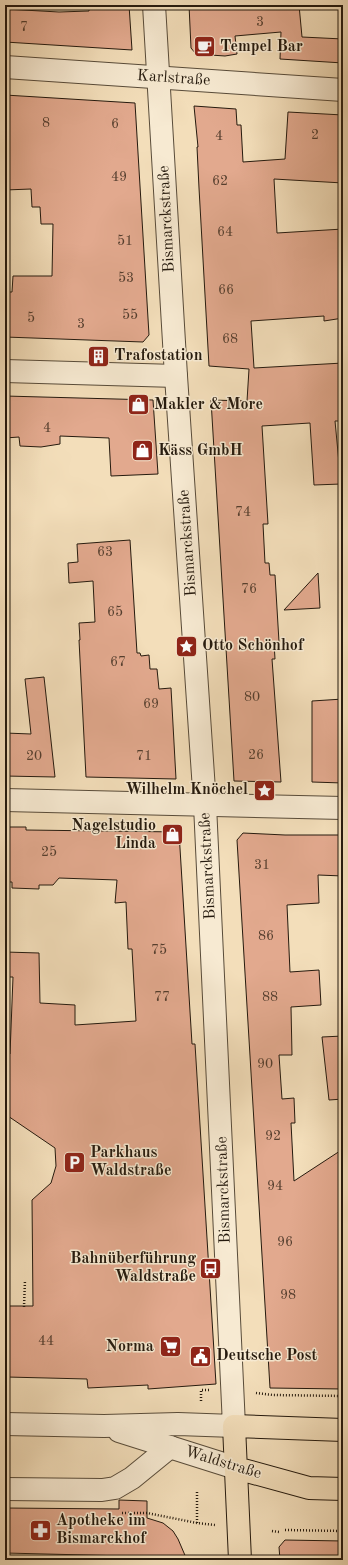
<svg xmlns="http://www.w3.org/2000/svg" width="348" height="1565" viewBox="0 0 348 1565" font-family="'Old Standard TT',serif">
<rect width="100%" height="100%" fill="#f3deba"/>
<filter id="stains"><feTurbulence type="fractalNoise" baseFrequency=".005" numOctaves="4"/><feColorMatrix values="0 0 0 0 .2 0 0 0 0 .09 0 0 0 0 .02 0 0 0 .5 -.17"/></filter>
<radialGradient id="worn" r=".72"><stop offset=".6" stop-color="#630" stop-opacity="0"/><stop offset="1" stop-color="#630" stop-opacity=".3"/></radialGradient>
<path fill="#e2a98e" stroke="#251a0e" d="M89,5h40l3,45 -127,-8v-33l54,3 30,-1z
M189,5h110l3,32 41,2v24l-63,-4 1,-27 -46,4 2,18 -12,2 -29,-2 -5,-6z
M5,95l130,8 14,232 -6,7 -138,-5v-45h7l1,-16h39l1,-52h-12l-1,-17h-8l-1,-18 -26,1z
M194,106l42,3 1,16h4l2,37 42,-3 3,-47 55,3v68l-69,-4 3,54 66,-4v89l-19,3v-5l-73,5 3,47 89,-5v58h-8l6,63 -27,1 -4,-62 -48,3 6,98h-5l2,39h4l1,12h5l4,67 -5,1 1,16h-3l9,123 -47,-1 -23,-381 36,1 2,-32 -40,-3 -10,-178 -2,-41h1z
M5,396l148,4 5,74 -47,2 -2,-38 -49,-2v8l-19,3 -21,-1 -1,-9 -14,1z
M130,540l7,113h3l1,3 8,-1 1,14h7l2,20 12,-1 5,91 -90,-2 -7,-137h1l-1,-17 16,-1 -2,-41 -24,2 -1,-20 10,-1 -1,-18z
M318,573l2,35 -36,2z
M44,677l11,100 -50,-1v-43l26,1 -6,-55z
M343,699v84l-31,-1v-81z
M6,827h20v3l153,2 13,212h3l21,340 -68,5v-4l-60,3 -1,-9 -80,-2v-4h-2v-67h28l-1,-106 19,-17 5,-17 -1,-18 -50,-34v-62l5,2 3,-77h-8v-25l34,1 1,50 35,2v20l61,-4 -4,-72h-4l-2,-47 -11,1 2,-23 -58,-2 -6,7h-14v4l-27,-1v-6h-7z
M243,833l42,2h58v41l-25,-1 1,28 -32,2 3,67 29,-2 2,35 -30,2 1,48h-13l3,44 12,-1 1,25h-4l3,58 49,-32v240l-73,-1 -33,-548z
M343,1036v63l-14,1 -7,-63z
M119,1500l28,1v17l16,5 10,8 5,8 9,21h-61l1,-4 -122,-3v-45l114,1z
M285,1540l58,1v19h-63l-1,-13z"/>
<g fill="none" stroke-linecap="round" stroke-linejoin="round">
<defs>
<g id="minor">
<path id="s1" d="M5,67l338,23"/>
<path d="M5,371l171,5"/>
<path d="M5,800l338,8"/>
<path d="M5,1424l99,2 74,-2 56,2 -29,-621 -29,-429 -22,-371"/>
<path d="M119,1431l117,37"/>
<path d="M5,1489l97,1 13,-2 17,-10 38,-31"/>
</g>
<path id="major" d="M236,1468l73,20 34,1
M240,1560l-6,-134 109,4"/>
</defs>
<use href="#minor" stroke="#584b39" stroke-width="24"/>
<use href="#major" stroke="#251a0e" stroke-width="24"/>
<path stroke="#251a0e" stroke-width="2.5" stroke-dasharray="1 2" stroke-linecap="butt" d="M24,1307l1,-27
M256,1393l17,2 70,1
M201,1401v-11h8
M197,1492v31l18,2
M122,1513h25l50,10
M285,1530l58,1
M272,1531l7,1"/>
<use href="#minor" stroke="#f7ead2" stroke-width="22"/>
<use href="#major" stroke="#f3deba" stroke-width="22"/>
</g>
<defs>
<symbol id="cafe-square" viewBox="-11 -11 22 22"><rect x="-9" y="-9" width="18" height="18" rx="4" fill="#8f2418" stroke="#f7ead2"/><path d="M-5.5-4.5H6V0H3Q3 3.5 0 3.5H-2.5Q-5.5 3.5-5.5 0ZM3-3.2v2h1.7v-2ZM-6 4.5H4V6H-6Z" fill="#fff"/></symbol>
<symbol id="building-square" viewBox="-11 -11 22 22"><rect x="-9" y="-9" width="18" height="18" rx="4" fill="#8f2418" stroke="#f7ead2"/><path d="M-4-6H4V6H1V3H-1V6H-4ZM-2.5-4.3h1.7v1.8h-1.7ZM.8-4.3h1.7v1.8H.8ZM-2.5-1h1.7V.8h-1.7ZM.8-1h1.7V.8H.8Z" fill="#fff"/></symbol>
<symbol id="shop-square" viewBox="-11 -11 22 22"><rect x="-9" y="-9" width="18" height="18" rx="4" fill="#8f2418" stroke="#f7ead2"/><path d="M-5-2.5h2.3a2.7 3.5 0 0 1 5.4 0H5L5.5 6h-11ZM-1.5-2.5h3a1.5 2.3 0 0 0-3 0Z" fill="#fff"/></symbol>
<symbol id="sight-square" viewBox="-11 -11 22 22"><rect x="-9" y="-9" width="18" height="18" rx="4" fill="#8f2418" stroke="#f7ead2"/><path d="M0-6L1.8-2.2L6-1.7L2.9 1.2L3.7 5.4L0 3.3L-3.7 5.4L-2.9 1.2L-6-1.7L-1.8-2.2Z" fill="#fff"/></symbol>
<symbol id="parking-square" viewBox="-11 -11 22 22"><rect x="-9" y="-9" width="18" height="18" rx="4" fill="#8f2418" stroke="#f7ead2"/><path d="M-3.5-5.5H1a3.5 3.5 0 0 1 0 7H-1V5.5H-3.5ZM-1-3.4V-.6H.8a1.4 1.4 0 0 0 0-2.8Z" fill="#fff"/></symbol>
<symbol id="bus-square" viewBox="-11 -11 22 22"><rect x="-9" y="-9" width="18" height="18" rx="4" fill="#8f2418" stroke="#f7ead2"/><path d="M-5-6H5V4H4V6H2V4H-2V6H-4V4H-5ZM-3.5-4V0h7V-4ZM-3.5 1.2v1.5H-2V1.2ZM2 1.2v1.5H3.5V1.2Z" fill="#fff"/></symbol>
<symbol id="supermarket-square" viewBox="-11 -11 22 22"><rect x="-9" y="-9" width="18" height="18" rx="4" fill="#8f2418" stroke="#f7ead2"/><path d="M-6-5.5h2.5l.6 2H6L4.5 2H-2.5L-4.4-4H-6ZM-1.5 3.2a1.3 1.3 0 1 0 .1 0ZM3 3.2a1.3 1.3 0 1 0 .1 0Z" fill="#fff"/></symbol>
<symbol id="civic-square" viewBox="-11 -11 22 22"><rect x="-9" y="-9" width="18" height="18" rx="4" fill="#8f2418" stroke="#f7ead2"/><path d="M-.6-6.5H3V-4.5H.6V-3L4-1V1h2V6H-6V1h2V-1L-.6-3ZM-1.2 2.5V6h2.4V2.5Z" fill="#fff"/></symbol>
<symbol id="pharmacy-square" viewBox="-11 -11 22 22"><rect x="-9" y="-9" width="18" height="18" rx="4" fill="#8f2418" stroke="#f7ead2"/><path d="M-2-6h4v4h4v4h-4v4h-4v-4h-4v-4h4Z" fill="#fff"/></symbol>
</defs>
<g fill-rule="evenodd">
<use href="#cafe-square" x="192" y="34" width="25" height="25"/>
<use href="#building-square" x="86" y="344" width="25" height="25"/>
<use href="#shop-square" x="126" y="392" width="25" height="25"/>
<use href="#shop-square" x="130" y="438" width="25" height="25"/>
<use href="#sight-square" x="174" y="634" width="25" height="25"/>
<use href="#sight-square" x="252" y="778" width="25" height="25"/>
<use href="#shop-square" x="160" y="822" width="25" height="25"/>
<use href="#parking-square" x="62" y="1150" width="25" height="25"/>
<use href="#bus-square" x="198" y="1256" width="25" height="25"/>
<use href="#supermarket-square" x="158" y="1334" width="25" height="25"/>
<use href="#civic-square" x="188" y="1344" width="25" height="25"/>
<use href="#pharmacy-square" x="28" y="1518" width="25" height="25"/>
</g>
<g text-anchor="middle" dominant-baseline="central" stroke-width="3" stroke-linejoin="round" paint-order="stroke">
<g font-size="14" fill="#543e2e">
<text x="260" y="22">3</text>
<text x="24" y="27">7</text>
<text x="46" y="123">8</text>
<text x="115" y="124">6</text>
<text x="315" y="135">2</text>
<text x="219" y="136">4</text>
<text x="119" y="177">49</text>
<text x="220" y="181">62</text>
<text x="225" y="232">64</text>
<text x="125" y="241">51</text>
<text x="126" y="278">53</text>
<text x="226" y="290">66</text>
<text x="130" y="315">55</text>
<text x="31" y="318">5</text>
<text x="81" y="324">3</text>
<text x="230" y="339">68</text>
<text x="47" y="428">4</text>
<text x="243" y="512">74</text>
<text x="105" y="552">63</text>
<text x="249" y="589">76</text>
<text x="115" y="612">65</text>
<text x="118" y="662">67</text>
<text x="252" y="697">80</text>
<text x="151" y="704">69</text>
<text x="256" y="755">26</text>
<text x="34" y="756">20</text>
<text x="144" y="756">71</text>
<text x="49" y="852">25</text>
<text x="262" y="865">31</text>
<text x="266" y="936">86</text>
<text x="159" y="950">75</text>
<text x="162" y="997">77</text>
<text x="270" y="997">88</text>
<text x="265" y="1064">90</text>
<text x="273" y="1136">92</text>
<text x="275" y="1186">94</text>
<text x="285" y="1242">96</text>
<text x="288" y="1295">98</text>
<text x="46" y="1341">44</text>
</g>
<g font-size="16" font-weight="bold" fill="#251a0e" stroke="#f7ead2" text-anchor="start">
<text x="220" y="47">Tempel Bar</text>
<text x="114" y="356">Trafostation</text>
<text x="154" y="405">Makler &amp; More</text>
<text x="158" y="451">Käss GmbH</text>
<text x="202" y="646">Otto Schönhof</text>
<text x="248" y="790" text-anchor="end">Wilhelm Knöchel</text>
<text x="156" y="826" text-anchor="end">Nagelstudio<tspan x="156" dy="18">Linda</tspan></text>
<text x="90" y="1153">Parkhaus<tspan x="90" dy="18">Waldstraße</tspan></text>
<text x="196" y="1259" text-anchor="end">Bahnüberführung<tspan x="196" dy="18">Waldstraße</tspan></text>
<text x="154" y="1347" text-anchor="end">Norma</text>
<text x="216" y="1356">Deutsche Post</text>
<text x="56" y="1521">Apotheke im<tspan x="56" dy="18">Bismarckhof</tspan></text>
</g>
<g font-size="16" fill="#251a0e" stroke="#f7ead2">
<text stroke="none"><textPath href="#s1" startOffset="169">Karlstraße</textPath></text>
<text transform="translate(167 219) rotate(-93)">Bismarckstraße</text>
<text transform="translate(188 543) rotate(-94)">Bismarckstraße</text>
<text transform="translate(208 866) rotate(-93)">Bismarckstraße</text>
<text transform="translate(224 1190) rotate(-92)">Bismarckstraße</text>
<text transform="translate(223 1463) rotate(17)">Waldstraße</text>
</g>
</g>
<rect width="348" height="1565" fill="none" stroke="#f3deba" stroke-width="20"/>
<rect x="6" y="6" width="336" height="1553" fill="none" stroke="#251a0e" stroke-width="2"/>
<rect x="10" y="10" width="328" height="1545" fill="none" stroke="#251a0e"/>
<rect width="100%" height="100%" filter="url(#stains)"/>
<rect width="100%" height="100%" fill="url(#worn)"/>
</svg>
